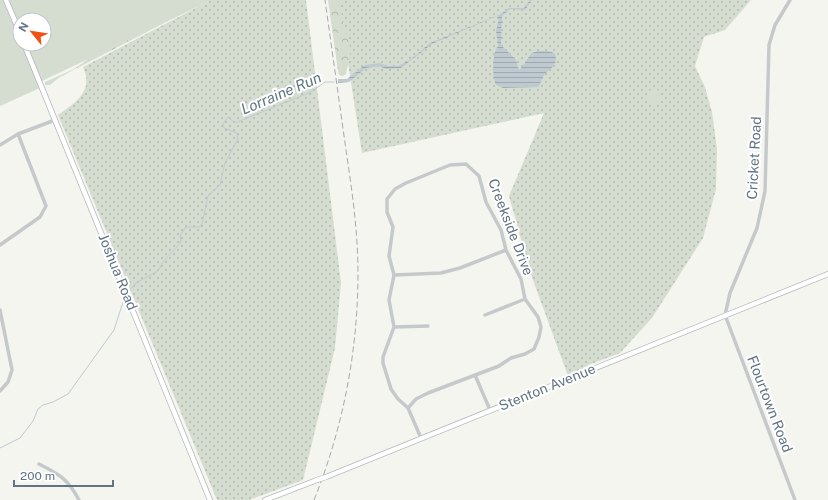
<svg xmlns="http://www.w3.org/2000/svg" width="828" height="500" viewBox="0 0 828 500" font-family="'Public Sans',sans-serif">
<defs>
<pattern id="grass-dots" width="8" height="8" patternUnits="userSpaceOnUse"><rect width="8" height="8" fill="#d5ddd1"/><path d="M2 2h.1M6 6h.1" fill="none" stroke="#b0b8af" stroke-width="1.8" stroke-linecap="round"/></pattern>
<pattern id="forest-crowns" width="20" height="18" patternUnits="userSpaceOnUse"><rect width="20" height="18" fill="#d5ddd1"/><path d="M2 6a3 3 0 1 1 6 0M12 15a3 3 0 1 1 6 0" fill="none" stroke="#b0b8af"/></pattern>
<pattern id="water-rules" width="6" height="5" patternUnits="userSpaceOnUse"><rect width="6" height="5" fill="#bfcad0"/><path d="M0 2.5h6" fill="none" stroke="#9fa8ae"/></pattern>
</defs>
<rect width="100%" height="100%" fill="#f5f5f0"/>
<path fill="url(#grass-dots)" d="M211,0h95l35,283 -6,65 -32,132 -54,20h-32l-159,-385c18,-13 36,-24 25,-48z
M338,0h413l-26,30 -21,7 -9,29 10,21 7,25 5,37 -1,40 -13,49 -51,80 -32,35 -29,11 -23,12 -38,-104 -21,-76 35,-83 -182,40z"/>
<path fill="url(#forest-crowns)" d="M328,0h10l13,51 -5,23 -4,2 -3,-1 -1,-4z
M176,17l-116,60 -10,8h-5v-3l29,-13 17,-12z"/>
<path fill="#d5ddd1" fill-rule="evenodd" d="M0,0h212l-170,81 -2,7 -40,18zM20,20h24v24h-24z
M647 96a7 7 0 1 1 14 0a7 7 0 1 1-14 0Z"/>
<path fill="url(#water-rules)" d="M530,0h2l-7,10 -15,-1 -8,7 -1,29 15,15 3,10c5,-4 11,-16 13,-17 6,-3 18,-3 23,1 4,11 -5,14 -11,21 -2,4 -3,8 -6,12l-35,1 -7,-3c-4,-8 -4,-32 2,-39l-2,-15 3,-13 -2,-2 -65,28 -31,24 -15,1 -7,-3 -13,2 -17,14 -11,1v-4h9l18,-14 15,-2 7,3h11l12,-6 20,-17 71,-29 8,-6h15z"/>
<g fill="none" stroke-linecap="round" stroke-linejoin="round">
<path stroke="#bfcad0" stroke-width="1" d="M128,292l9,-10 21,-11 5,-9 18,-20 -1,-6 6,-9h14l2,-3 6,-28 12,-11 5,-22 13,-24 -1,-6 -13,-5 -1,-4 5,-7 7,6 76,-31 14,-10h9
M0,448l20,-10 13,-17 5,-12 5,-4 10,-3 15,-8 46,-64 11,-34"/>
<defs>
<path id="major" d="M6,0l14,33
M24,44l186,456
M326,477l502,-203
M265,500l52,-20"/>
</defs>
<use href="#major" stroke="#b6babe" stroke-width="6"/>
<path stroke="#c6c9cc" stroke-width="3.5" d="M790,0l-15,25 -6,20 -4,146 -8,37 -27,65 -5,22 70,185
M0,145l18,-11 37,-14
M0,245l40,-28 6,-11 -28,-72
M394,275l47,-2 19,-5 46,-18
M0,310l12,60 -4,12 -8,9
M485,315l40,-16
M394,327l34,-1
M475,375l15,35
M408,408l8,-9 12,-6 71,-27 12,-8 14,-4 9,-5 5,-12 2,-10 -3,-10 -13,-18 -4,-20 -15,-29 -5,-20 -15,-28 -7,-26 -13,-12 -16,1 -44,18 -11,6 -8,10v13l6,15 -4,29 5,19 -5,25 5,27 -11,30v6l8,26 7,10 10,9 13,30
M39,464c20,10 29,15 40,36"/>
<use href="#major" stroke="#fff" stroke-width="4.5"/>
<path stroke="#a3a9af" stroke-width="1" stroke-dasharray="6 3" stroke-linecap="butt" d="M314,500c29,-72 44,-149 44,-227 0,-41 -6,-83 -12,-123 -7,-50 -14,-100 -21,-150"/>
<defs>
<path id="major-bridge" d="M317,480l9,-3"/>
</defs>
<use href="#major-bridge" stroke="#b6babe" stroke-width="6" stroke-linecap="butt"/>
<use href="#major-bridge" stroke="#fff" stroke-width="4.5"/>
</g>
<g text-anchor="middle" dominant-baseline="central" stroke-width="4" stroke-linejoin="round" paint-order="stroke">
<g font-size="14" fill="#617384" stroke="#fff">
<text transform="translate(754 158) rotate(-87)">Cricket Road</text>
<text transform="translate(511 227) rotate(69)">Creekside Drive</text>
<text transform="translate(118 272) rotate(68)">Joshua Road</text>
<text transform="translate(547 387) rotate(-22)">Stenton Avenue</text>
<text transform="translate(770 404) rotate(69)">Flourtown Road</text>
</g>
<g font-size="15" font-style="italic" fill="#5c7682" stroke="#fff">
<text transform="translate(281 93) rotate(-23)">Lorraine Run</text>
</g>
</g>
<g transform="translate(32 32) rotate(300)"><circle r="19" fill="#ffffff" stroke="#c0c7ce"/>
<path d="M0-3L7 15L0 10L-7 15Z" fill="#f25013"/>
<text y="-6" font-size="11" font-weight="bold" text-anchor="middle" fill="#617384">N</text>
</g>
<path d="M14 480v6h99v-6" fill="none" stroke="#617384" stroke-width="2"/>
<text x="20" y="480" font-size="12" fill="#617384" stroke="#ffffff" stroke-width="3" paint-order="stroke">200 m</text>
</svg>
